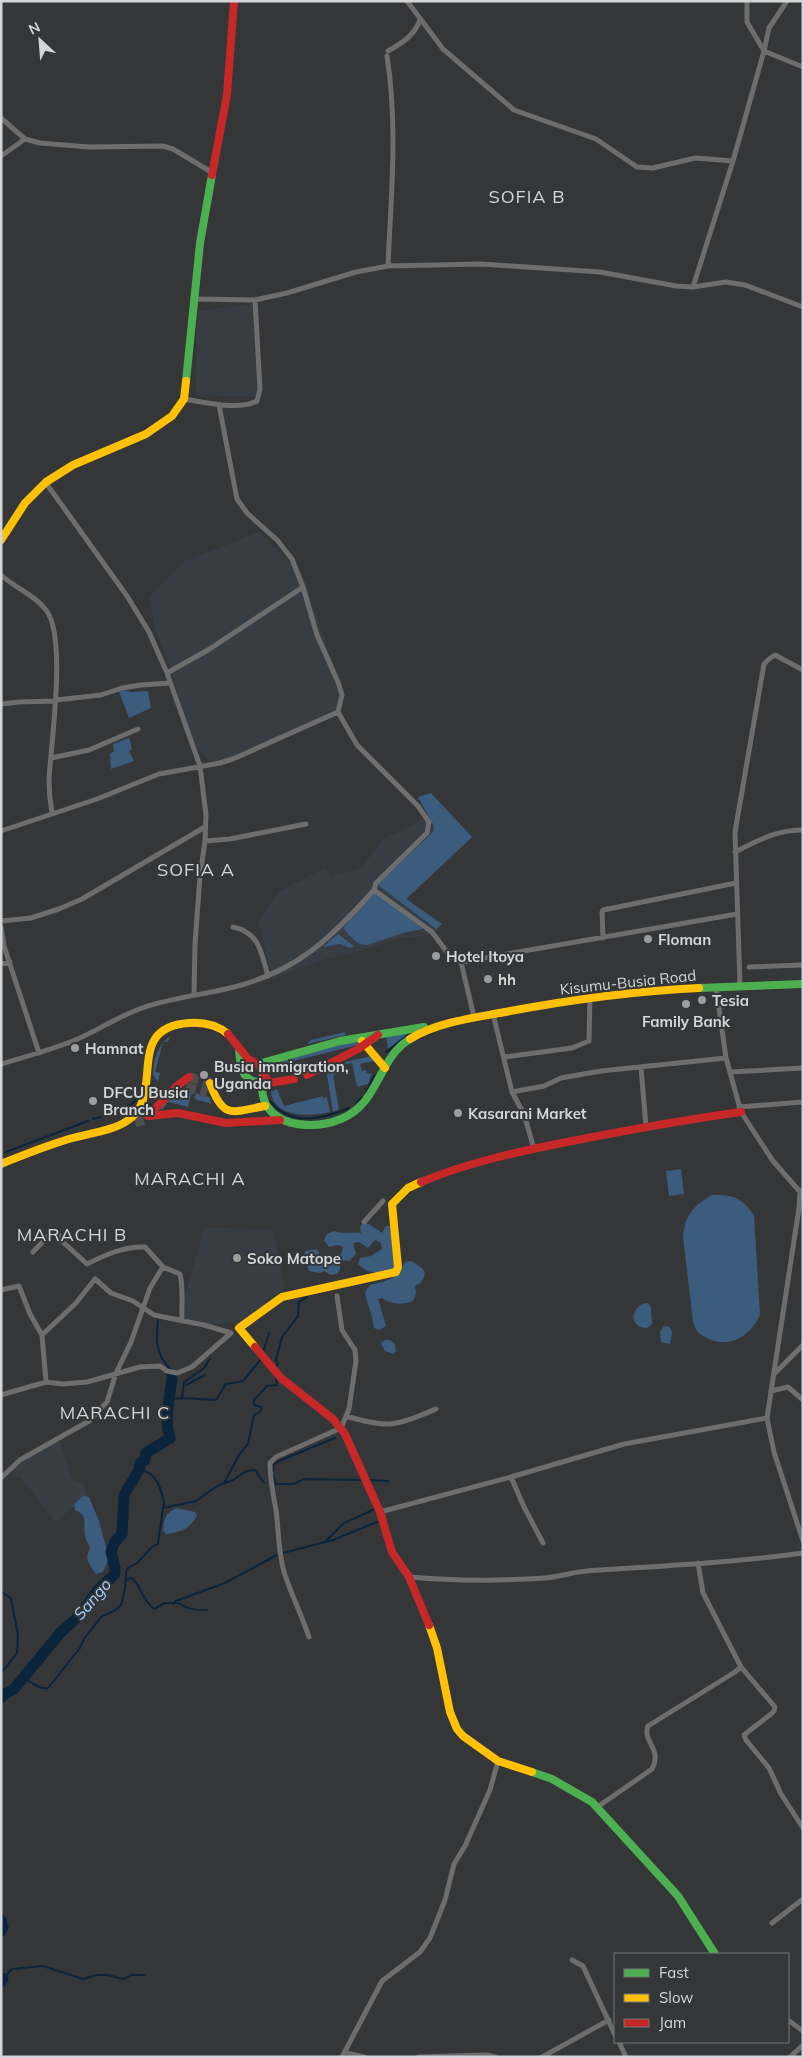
<svg xmlns="http://www.w3.org/2000/svg" width="804" height="2058" viewBox="0 0 804 2058" font-family="Mulish,sans-serif">
<rect width="100%" height="100%" fill="#353637"/>
<path fill="#383d44" d="M256,304l6,93 -66,-2 1,-84z
M259,532l43,42 30,88 9,48 -50,25 -74,32 -29,-29 -15,-64 -18,-44 -6,-33 36,-36z
M445,809l28,28 -66,62 36,26 -11,10 -31,3 -40,13 -32,7 -31,11 -25,11 -15,-58 22,-31 45,-23 6,9 31,-10 21,-28z
M204,1228l69,1 12,59 -43,34 -31,3 -31,-9z
M60,1441l12,39 11,3 4,13 -32,26 -35,-46 -3,2 -5,-8 20,-16z"/>
<path fill="#3c5c7d" d="M118,689l14,3 16,-1 3,17 -22,10z
M129,738l3,11 -3,2 5,10 -23,8 -1,-16 4,-1 -1,-8z
M431,793l41,44 -66,62 36,25 -6,5 -57,-43v-3l54,-51 1,-6 -16,-29z
M374,892l48,36v1l-19,4 -36,12c-10,1 -18,-10 -24,-17z
M338,934l16,12 -4,2 -10,-4 -17,3z
M345,1032l1,3 -39,9 4,-4z
M411,1032l-23,17 -2,-13z
M170,1036l-2,6h-5l-8,30 5,1 -2,9 -5,-7c1,-16 4,-29 17,-39z
M357,1040l1,5 -85,21 -2,-2v-2z
M371,1056l3,5 -14,3 2,7 4,-1 1,3 5,1 -4,10 -11,3 -5,-24 -6,1 -1,-2z
M337,1062l2,11 -6,2 6,34 -6,3 -7,-43z
M277,1089l7,17 39,-10v2l4,-1 3,15c-18,5 -57,6 -59,-20z
M188,1091l4,1 -4,15 -20,-5 -6,8 -3,-3 17,-15 10,3z
M196,1093l13,4 3,7 -18,-5z
M681,1169l3,25 -15,2 -3,-25z
M712,1195c22,0 29,2 42,20l6,99c-7,21 -32,36 -53,24 -3,-2 -7,-3 -9,-6 -3,-3 -4,-8 -5,-11l-10,-84c2,-22 11,-32 29,-42z
M363,1223l6,1 13,9 4,-7h5l4,40 -2,6 -6,3 -20,-4 -9,-7 2,-6 11,-2 11,-7 -1,-6 -6,-3 -7,8 -9,-6 -6,1 3,11 -7,7 -5,-1 -4,3v7l-3,4 -6,1 -7,-4 -4,2 -11,-2 -5,-14 1,-6 12,-2 5,10 19,-5 2,-7 -5,-2 -9,2 -5,-7 3,-6 7,-3c9,4 19,0 27,2l-1,-6z
M412,1261l11,8 2,5 -4,9 -6,3 1,7 -3,8c-10,4 -22,4 -31,-3l-4,1 8,27 -7,4 -5,-2c-1,-13 -7,-23 -9,-36l5,-7c17,-4 28,-6 35,-23z
M648,1303l3,5 1,16 -5,4c-8,0 -12,-3 -14,-11 2,-8 7,-14 15,-14z
M664,1326l6,1 2,6 -2,11 -9,-2 -1,-10z
M385,1340h5l5,4 1,7 -3,3 -8,-3 -4,-8z
M83,1496l6,1 10,24 9,33v6l-5,12 -7,2c-7,-9 -12,-15 -6,-26 -2,-4 -4,-8 -5,-12 -2,-11 3,-22 -10,-26l-1,-6z
M176,1508l19,4 2,4c-8,13 -15,16 -31,18l-3,-4c1,-11 2,-16 13,-22z"/>
<g fill="none" stroke-linecap="round" stroke-linejoin="round">
<path stroke="#0a243c" stroke-width="2" d="M386,1052l23,-18
M366,1093l8,-17
M270,1101c21,26 53,18 79,7
M357,1102l6,-5
M150,1104l1,2
M105,1115l27,-11 6,-7
M93,1119l7,-2
M6,1152l82,-31
M158,1320c-2,22 -3,33 13,50
M263,1352l6,-19
M276,1367l2,-3 -2,-4 6,-23 16,-21 1,-14 8,-5
M186,1385l19,-10
M182,1398l34,2 10,-16 17,-3 18,-22
M168,1399l14,-1 2,-16 20,-14 6,-9
M273,1471v-6l6,-4 56,-23
M273,1475l3,9h18l10,-5 59,1
M368,1480l20,1
M224,1483l15,-28 9,-11 6,-29 7,-4v-4l-7,-2v-5l13,-14 10,-1 -1,-7
M163,1508l33,-7 21,-15 16,-6 13,-9 9,-1 9,13
M326,1541l18,-18 29,-13
M283,1553l50,-13 44,-18
M126,1580l6,-2c11,11 9,20 22,31l11,-6h14c9,7 17,7 28,7
M1,1591l10,8 7,36 -1,18 -16,20
M173,1604l3,-3 49,-18 52,-28
M24,1677c7,5 15,13 24,11l32,-40 4,-9 18,-23 12,-5 7,-6 4,-16 1,-17 2,-4 9,-5 16,-17 5,-2 6,-42c-3,-14 -8,-31 -25,-32
M1,1688l2,7
M3,1979l9,-10 31,-3 40,13 14,-4h11l15,4 9,-4h13"/>
<path stroke="#0a243c" stroke-width="11" d="M1,1698l2,-3 11,-6 46,-56 20,-18 18,-25 17,-16v-7l-4,-15 3,-9 8,-9 2,-39 15,-25 1,-7 5,-3 1,-7 24,-15c-7,-22 1,-40 2,-63
M1,1920l2,7 -2,4
M1,1978l2,1 -2,3"/>
<path stroke="#4d4e4f" stroke-width="10" stroke-dasharray="10 5" stroke-linecap="butt" d="M189,1077l21,6
M186,1087l21,6
M135,1122l9,-2"/>
<path stroke="#6d6d6e" stroke-width="5" d="M407,1l36,48 71,61 82,29 41,28 16,1 42,-10 38,3
M747,1v21l17,29 39,16
M388,51c14,-8 26,-15 32,-31
M387,56c11,70 4,140 1,210
M1,118l24,21 15,4 49,4 74,-1 10,3 40,24
M1,156l24,-17
M693,287l40,-126 31,-110 5,-23 18,-27
M193,299l62,1 32,-7 69,-21 32,-6 93,-2 119,8 76,14 17,1 33,-5 19,3 58,22
M184,399c20,3 55,12 73,2l3,-12 -5,-89
M219,405l18,94 10,14 30,27 15,19 11,28 14,48 21,47 4,13 -4,17
M46,483l81,113 22,36 18,41 33,93 6,49 -1,26 -5,35 -5,68 -1,51
M1,575c14,13 34,20 45,35 21,26 5,133 3,169 0,12 1,23 3,34
M167,673l41,-23 95,-63
M56,700l45,-5 21,-7 19,-3 29,-2
M1,704l18,-2 37,-1
M51,758l38,-8 49,-21
M1,831l96,-32 62,-25 61,-11 13,-4 105,-47 19,33 61,61 11,16 -2,11 -51,50 -2,7c-44,49 -77,82 -144,98 -29,7 -60,10 -88,20 -25,9 -45,23 -69,33 -23,9 -48,16 -72,23
M205,841l25,-2 76,-15
M735,852c24,-12 41,-22 68,-22
M374,890l58,42 18,24 11,6
M1,921l30,-3 28,-9 23,-10 123,-72
M1,927l3,19 35,107
M233,927c27,6 28,25 35,49
M603,938l-1,-26 1,-2 133,-27
M1,964l9,-2
M749,967l54,-2
M740,986l-5,-154 29,-168 5,-5 6,-4 28,15
M716,987l10,71 15,54 32,49 29,33
M493,1014l19,78 12,22 10,35
M474,1017l-13,-55 276,-48
M504,1057l68,-9 17,-7 1,-44
M641,1067l5,60
M730,1072l73,-4
M512,1092l32,-6 17,-8 40,-7 125,-13
M739,1107l64,-5
M803,1189l-3,3 -1,16 -32,210 7,34 29,89
M364,1222l19,-21
M33,1252l19,-20 5,1 6,9 24,22c18,-9 37,-18 58,-17l18,20 17,7c4,18 1,29 2,47
M1,1290l18,-4 11,28 12,21 4,47
M774,1374l29,-29
M771,1391l17,-4 15,13
M1,1395l45,-13 17,2 24,-2 53,-15 20,-1 7,5 10,2 15,-6 39,-34 -27,-8 -50,-10 -21,-14 -22,-8 -16,-14 -19,24 -34,32
M346,1416c43,13 49,10 90,-7
M511,1477l13,30 19,36
M1,1478l19,-18 69,-39 18,-19 9,-29 15,-31 19,-54 13,-21
M380,1512l131,-35 113,-33 143,-26
M409,1577c45,4 91,4 136,1 14,-1 28,-6 42,-7 72,-5 144,-8 216,-18
M309,1637c-7,-21 -17,-41 -24,-62 -7,-21 -6,-43 -9,-65 -3,-16 -6,-30 -6,-47l6,-6 65,-29 8,-19 7,-48 -1,-11 -13,-20 -5,-34
M741,1667l34,40 -1,4 -3,3 -27,21 2,5 23,28 12,26 22,34
M596,1808l56,-39c11,-20 -10,-27 -4,-43l87,-54 6,-5 -38,-74 -5,-30
M772,1923l31,-24
M572,1960l11,6 32,69
M788,2020l15,11
M619,2042l7,15
M347,2053l17,4
M342,2057l40,-76 38,-29 10,-14 15,-38 9,-36 11,-18 25,-56 8,-29
M418,2057l69,-2 8,2
M542,2057l67,-37
M790,2057l13,-12"/>
<path stroke="#4caf50" stroke-width="8" d="M186,381l14,-138 12,-68
M699,988l104,-4
M239,1049c2,22 3,34 28,34
M258,1064l82,-23 84,-14
M263,1073c-2,16 -2,31 12,42 10,8 23,10 36,10 10,0 20,-2 30,-6 39,-16 36,-60 69,-80
M532,1772l20,7 40,23 86,94 37,58"/>
<path stroke="#ffc107" stroke-width="8" d="M1,540l24,-37 21,-21 27,-17 73,-31 26,-18 12,-17 2,-18
M410,1039c28,-17 63,-21 95,-27 64,-12 128,-21 194,-24
M362,1041l23,27
M210,1083c13,37 22,29 55,23
M1,1164c22,-9 45,-18 68,-25 19,-6 41,-7 58,-18 40,-25 -5,-94 62,-98 14,-1 28,2 39,11
M255,1347l-16,-19 43,-31 114,-25 2,-5 -6,-63 16,-16 13,-6
M429,1625l8,23 13,64 7,17 6,7 35,25 34,11"/>
<path stroke="#c62828" stroke-width="8" d="M212,175l15,-80 7,-94
M228,1034l20,25 11,6 10,18 25,-4
M307,1075l51,-26 20,-14
M148,1116l29,-30 12,-9
M149,1116l29,-3 48,10 54,-3
M421,1182c48,-20 100,-31 151,-41 56,-11 112,-21 169,-29
M255,1347l26,31 52,41 12,15 35,78 12,40 17,25 20,48"/>
</g>
<g fill="#9c9d9e" stroke="#343638" stroke-width="2">
<circle cx="648" cy="939" r="5"/>
<circle cx="436" cy="956" r="5"/>
<circle cx="488" cy="979" r="5"/>
<circle cx="702" cy="1000" r="5"/>
<circle cx="686" cy="1004" r="5"/>
<circle cx="75" cy="1048" r="5"/>
<circle cx="204" cy="1075" r="5"/>
<circle cx="93" cy="1101" r="5"/>
<circle cx="458" cy="1113" r="5"/>
<circle cx="237" cy="1258" r="5"/>
</g>
<g text-anchor="middle" dominant-baseline="central" stroke-width="4" stroke-linejoin="round" paint-order="stroke">
<g font-size="15" font-weight="bold" fill="#d4d5d6" stroke="#343638" text-anchor="start">
<text x="658" y="939">Floman</text>
<text x="446" y="956">Hotel Itoya</text>
<text x="498" y="979">hh</text>
<text x="712" y="1000">Tesia</text>
<text x="686" y="1021" text-anchor="middle">Family Bank</text>
<text x="85" y="1048">Hamnat</text>
<text x="214" y="1066">Busia immigration,<tspan x="214" dy="17">Uganda</tspan></text>
<text x="103" y="1092">DFCU Busia<tspan x="103" dy="17">Branch</tspan></text>
<text x="468" y="1113">Kasarani Market</text>
<text x="247" y="1258">Soko Matope</text>
</g>
<g font-size="15" fill="#d4d5d6" stroke="#343638">
<text transform="translate(628 982) rotate(-6)">Kisumu-Busia Road</text>
</g>
<g font-size="16" font-style="italic" fill="#a4cffc" stroke="#343638">
<text transform="translate(92 1599) rotate(-49)">Sango</text>
</g>
<g font-size="18" letter-spacing="1" fill="#d4d5d6" stroke="#343638">
<text x="527" y="196">SOFIA B</text>
<text x="196" y="869">SOFIA A</text>
<text x="190" y="1178">MARACHI A</text>
<text x="72" y="1234">MARACHI B</text>
<text x="115" y="1412">MARACHI C</text>
</g>
</g>
<rect width="804" height="2058" fill="none" stroke="#d4d5d6" stroke-width="5"/>
<rect x="614" y="1953" width="175" height="90" fill="#343638" stroke="#747677"/>
<rect x="624" y="1969" width="25" height="8" fill="#4caf50" stroke="#747677"/>
<text x="659" y="1978" font-size="15" fill="#d4d5d6">Fast</text>
<rect x="624" y="1994" width="25" height="8" fill="#ffc107" stroke="#747677"/>
<text x="659" y="2003" font-size="15" fill="#d4d5d6">Slow</text>
<rect x="624" y="2019" width="25" height="8" fill="#c62828" stroke="#747677"/>
<text x="659" y="2028" font-size="15" fill="#d4d5d6">Jam</text>
<g transform="translate(40 40) rotate(334)" stroke="#343638" stroke-width="4" paint-order="stroke">
<path d="M0-4L9 19L0 12L-9 19Z" fill="#d4d5d6"/>
<text y="-8" font-size="14" font-weight="bold" text-anchor="middle" fill="#d4d5d6">N</text>
</g>
</svg>
